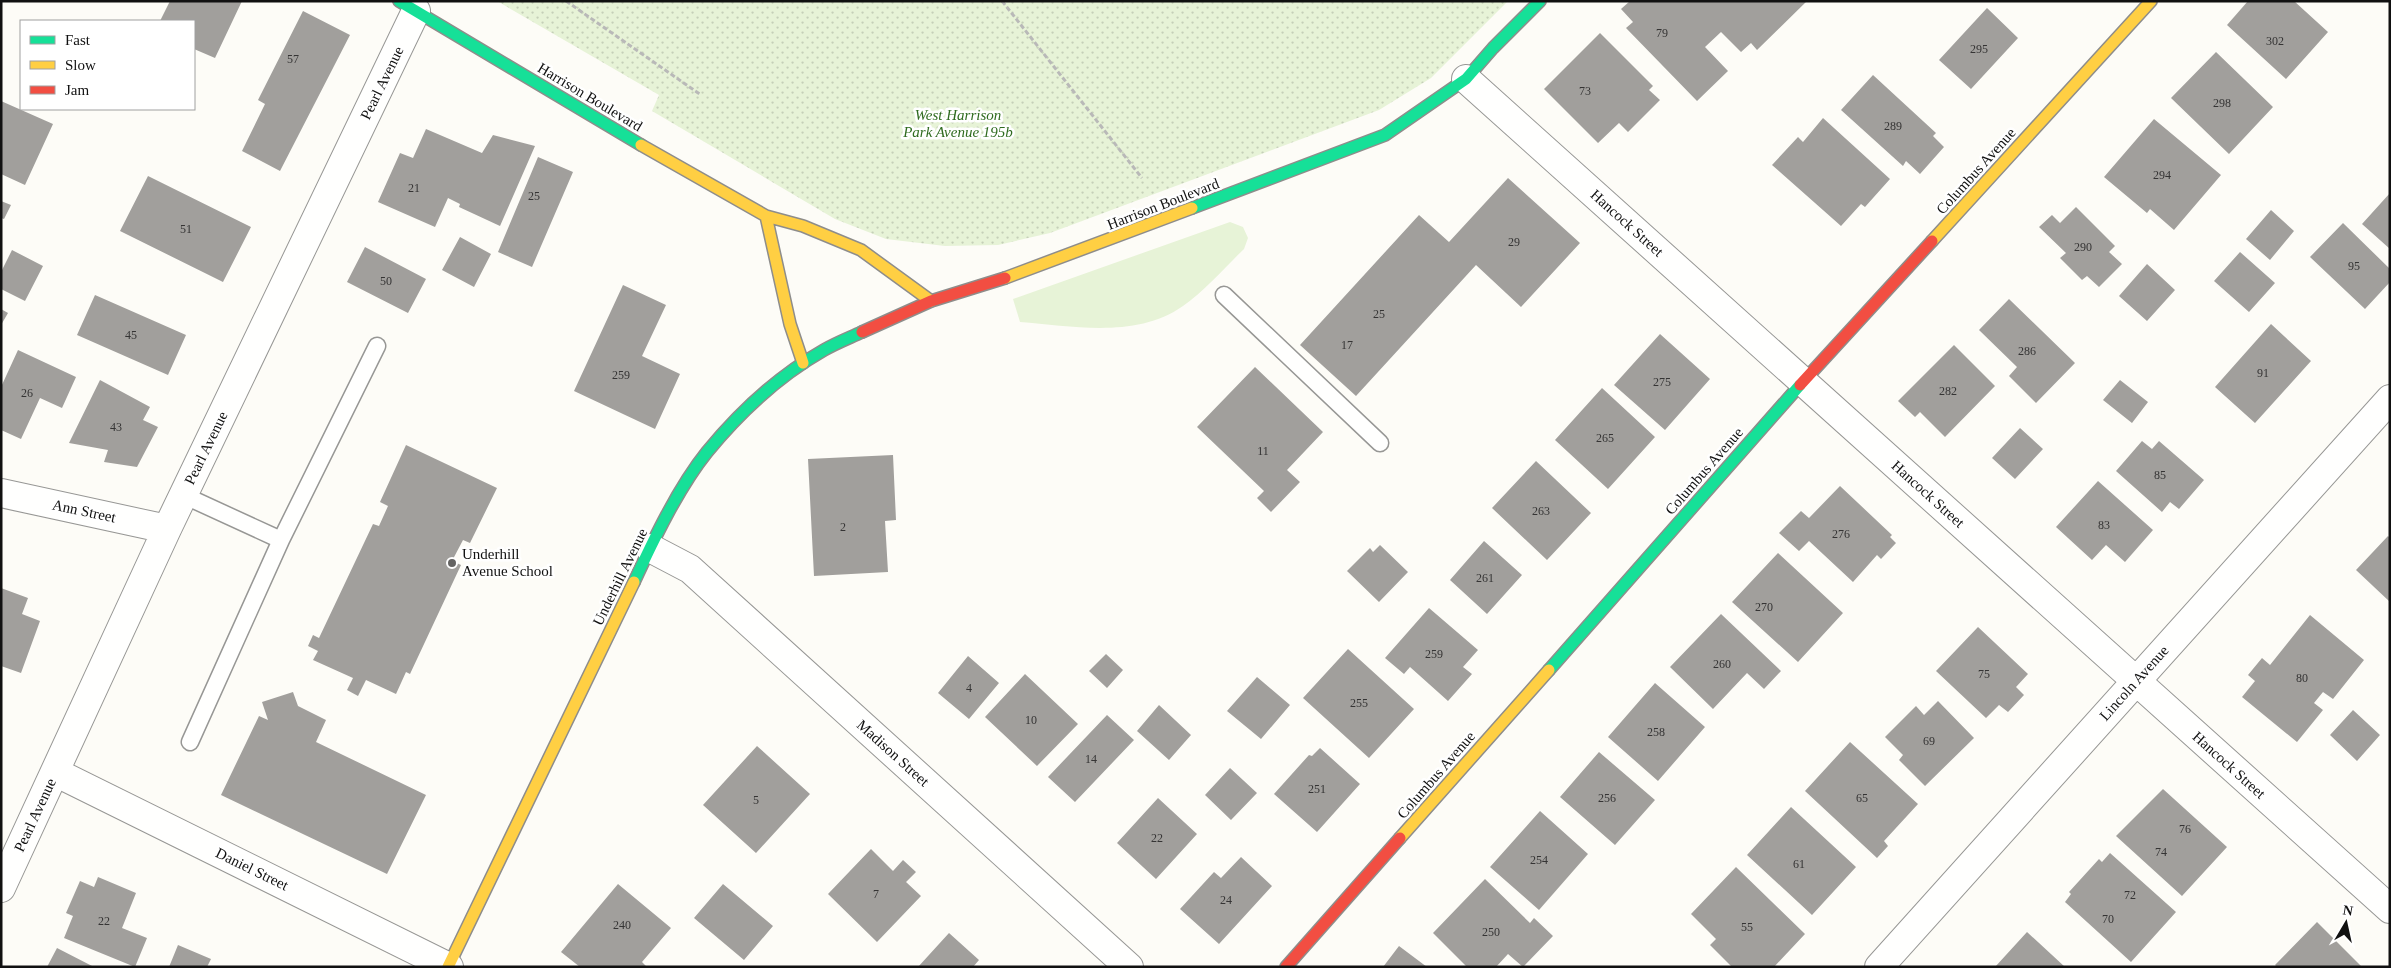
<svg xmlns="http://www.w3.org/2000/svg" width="2391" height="968" viewBox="0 0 2391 968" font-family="Georgia,serif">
<defs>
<pattern id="park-dots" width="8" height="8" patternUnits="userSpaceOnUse" patternTransform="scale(1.25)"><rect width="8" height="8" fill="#e7f3d7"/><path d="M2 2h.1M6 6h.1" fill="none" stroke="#c5cfb8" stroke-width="1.8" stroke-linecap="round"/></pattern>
</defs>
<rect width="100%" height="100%" fill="#fdfcf7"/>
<path fill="#e7f3d7" d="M1230,222l13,5 5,11 -4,11c-19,18 -39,42 -61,57 -47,33 -110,20 -163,16l-7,-23z"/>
<path fill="url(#park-dots)" d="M497,1h1011l-77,77 -52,32 -329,123 -52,12 -53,1 -59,-7 -51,-20 -183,-108 7,-16z"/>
<path fill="#a19f9c" d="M170,1h72l-27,57 -21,-9v-28h-34z
M1630,1h177l-50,49 -6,-7 -10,9 -20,-20 -16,15 23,24 -31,30 -71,-73 7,-6 -12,-13z
M2248,1h46l34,31 -42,47 -59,-54z
M1987,8l31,30 -47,51 -32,-29z
M303,11l47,24 -70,136 -38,-20 23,-47 -7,-4z
M1600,33l53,53 -4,4 11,10 -32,32 -9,-9 -21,20 -54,-54z
M2216,52l57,55 -44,47 -58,-56z
M1873,75l63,58 -3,3 11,11 -24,27 -14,-13 -3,5 -62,-56z
M1,101l52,23 -28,61 -24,-11z
M1823,118l67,61 -25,28 -4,-3 -20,22 -69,-61 26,-28 5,5z
M2154,119l67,56 -47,55 -24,-21 -3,4 -43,-36z
M426,129l56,24 11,-18 42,11 -35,80 -41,-19 1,-3 -12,-6 -13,29 -57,-25 22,-49 13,5z
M538,157l35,15 -41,95 -34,-15z
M148,176l103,51 -28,55 -103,-51z
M1508,178l72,65 -59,64 -45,-42 -120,131 -56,-51 119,-130 30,27z
M2390,193v56l-28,-25z
M1,201l10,4 -7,14 -3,-1z
M2076,207l39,39 -6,6 13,12 -23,23 -12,-11 -5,4 -22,-22 6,-5 -27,-26 13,-12 8,8z
M2271,210l23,21 -24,29 -24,-21z
M2343,223l47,46v13l-25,27 -55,-52z
M460,237l31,17 -17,33 -32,-17z
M365,247l61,32 -18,34 -61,-31z
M12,250l31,16 -18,35 -24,-12v-17z
M2240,252l35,31 -26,29 -35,-31z
M2147,264l28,26 -28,31 -28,-25z
M623,285l43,20 -24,51 38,18 -25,55 -81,-38z
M95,295l91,40 -18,40 -91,-40z
M2009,299l66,64 -39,40 -27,-27 8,-9 -38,-37z
M1,309l7,4 -7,12z
M2271,324l40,37 -56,62 -40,-36z
M1660,334l50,45 -45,51 -51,-45z
M1954,345l41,41 -50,51 -25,-25 -5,5 -17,-16z
M18,350l58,27 -14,31 -22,-10 -19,41 -20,-9v-43z
M1255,367l68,65 -36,38 13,12 -29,30 -14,-14 7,-7 -67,-64z
M100,380l50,27 -7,13 15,7 -21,40 -33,-5 4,-12 -39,-7z
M2120,380l28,22 -16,21 -29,-23z
M1602,388l53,49 -47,52 -53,-49z
M2020,428l23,21 -28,30 -23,-21z
M2142,441l10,8 7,-8 45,39 -25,29 -9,-7 -8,10 -46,-41z
M406,445l91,43 -27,55 -7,-3 -11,21 9,4 -51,109 -4,-2 -10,22 -30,-14 -8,16 -11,-6 6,-12 -40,-18 5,-9 -10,-5 5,-11 6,3 54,-114 6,2 9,-20 -8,-4z
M893,455l3,65 -11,1 3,51 -74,4 -6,-117z
M1536,461l55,52 -44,47 -55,-52z
M2098,481l55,49 -28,32 -19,-17 -14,15 -36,-33z
M1840,486l52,49 -2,2 6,6 -15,16 -4,-4 -24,27 -44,-41 -10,10 -20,-18 22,-22 8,7z
M2388,536l2,2v64l-34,-32z
M1484,541l38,34 -35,39 -37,-34z
M1380,545l28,27 -29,30 -32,-31 23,-23 3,4z
M1778,553l65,60 -45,49 -66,-60z
M1,588l27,10 -6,16 18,7 -19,52 -20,-7z
M1429,608l49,42 -15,17 9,7 -24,27 -38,-34 -6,7 -19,-16z
M1721,614l60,57 -17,18 -17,-16 -34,36 -43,-42z
M2310,615l54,45 -31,39 -10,-7 -9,11 9,7 -26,32 -55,-45 13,-16 -7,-6 14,-17 8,7z
M1978,627l50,47 -12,13 8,8 -16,17 -9,-7 -13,13 -50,-47z
M1348,649l66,60 -45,49 -66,-60z
M1106,654l17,16 -16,18 -18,-17z
M968,656l31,27 -30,36 -31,-26z
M1025,674l53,50 -41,42 -52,-49z
M1257,677l33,28 -29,34 -34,-28z
M1655,683l50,44 -47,54 -50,-44z
M293,692l5,14 28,14 -10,22 110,53 -39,79 -166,-79 38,-79 9,4 -6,-18z
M1938,701l36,37 -49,48 -26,-26 4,-5 -18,-18 31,-31 8,9z
M1159,705l32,30 -22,25 -32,-29z
M2353,710l27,25 -23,26 -27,-26z
M1107,715l27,25 -59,62 -27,-25z
M1850,742l68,62 -34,37 4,5 -11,12 -72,-67z
M757,746l53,48 -54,59 -53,-48z
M1320,748l40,36 -43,48 -43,-38 35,-39 3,1z
M1599,752l56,48 -40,45 -55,-48z
M1230,768l27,25 -26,27 -26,-25z
M2163,789l64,58 -45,49 -66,-60z
M1158,798l39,36 -41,45 -39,-36z
M1791,807l65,60 -44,48 -65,-60z
M1540,811l48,43 -49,56 -49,-43z
M871,849l22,22 10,-11 13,12 -10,10 15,14 -44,46 -49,-48z
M2110,853l66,59 -45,50 -66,-60 6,-8 -2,-2 30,-33 3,3z
M1241,857l31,29 -53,58 -39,-35 34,-37 7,6z
M1736,867l69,67 -31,33h-42l-22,-22 6,-6 -25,-25z
M98,877l38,16 -14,35 25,10 -12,29 -71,-29 9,-22 -7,-3 14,-32 14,6z
M1485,879l45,44 4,-5 19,18 -30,31 -15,-13 -12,13h-29l-34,-34z
M618,884l53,44 -29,34 5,5h-67l-19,-15z
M723,884l50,42 -29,34 -50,-42z
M2317,922l45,45h-85l-2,-2z
M2027,932l38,35h-70z
M949,933l30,27 -6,7h-55z
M178,945l33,14 -4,8h-38z
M1399,946l28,21h-44z
M57,948l37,19h-47z"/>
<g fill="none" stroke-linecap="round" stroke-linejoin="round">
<defs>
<path id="lane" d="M1224,295l156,148
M183,495l98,45 -91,202
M281,540l96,-194"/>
<path id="street" d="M1466,79l924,830
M1,493l166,36
M650,548l40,21 439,398
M55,772l394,195
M1,888l166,-359 249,-518
M1879,967l511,-568"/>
<path id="fast" d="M399,1l242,144
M1192,208l193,-73 81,-56 27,-31 47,-47
M634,582c19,-41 44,-94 73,-130 32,-39 73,-77 117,-102 12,-7 25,-12 38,-18
M1549,670l251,-285"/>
<path id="slow" d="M641,145l125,71 37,10 58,24 70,51
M766,216l24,108 13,39
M1932,241l219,-240
M1005,278l187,-70
M1400,838l149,-168
M448,967l186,-385"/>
<path id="jam" d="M862,332l69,-31 74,-23
M1800,385l132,-144
M1286,967l114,-129"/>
</defs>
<use href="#lane" stroke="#979795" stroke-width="19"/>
<use href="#street" stroke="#979795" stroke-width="30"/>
<use href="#fast" stroke="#8e8d8b" stroke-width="14"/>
<use href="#slow" stroke="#8e8d8b" stroke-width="14"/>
<use href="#jam" stroke="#8e8d8b" stroke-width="14"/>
<path stroke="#b9b9b8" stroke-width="3" stroke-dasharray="5 2.5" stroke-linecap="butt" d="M566,1l135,94
M1002,1l140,177"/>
<use href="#lane" stroke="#fffffe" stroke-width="16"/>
<use href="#street" stroke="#fffffe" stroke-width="28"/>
<use href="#fast" stroke="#16e098" stroke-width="11"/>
<use href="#slow" stroke="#ffcf43" stroke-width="11"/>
<use href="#jam" stroke="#f24e42" stroke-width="11"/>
</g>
<circle fill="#646362" stroke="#fff" stroke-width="2" cx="452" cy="563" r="5"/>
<g text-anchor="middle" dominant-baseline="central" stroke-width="5" stroke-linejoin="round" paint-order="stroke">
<g font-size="12" fill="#353434">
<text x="1662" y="33">79</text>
<text x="2275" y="41">302</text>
<text x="1979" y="49">295</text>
<text x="293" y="59">57</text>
<text x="1585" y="91">73</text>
<text x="2222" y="103">298</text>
<text x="1893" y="126">289</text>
<text x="2162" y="175">294</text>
<text x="414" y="188">21</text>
<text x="534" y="196">25</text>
<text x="186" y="229">51</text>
<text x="1514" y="242">29</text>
<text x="2083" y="247">290</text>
<text x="2354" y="266">95</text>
<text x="386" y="281">50</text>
<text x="1379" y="314">25</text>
<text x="131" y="335">45</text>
<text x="1347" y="345">17</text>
<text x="2027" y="351">286</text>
<text x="2263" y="373">91</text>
<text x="621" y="375">259</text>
<text x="1662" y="382">275</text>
<text x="1948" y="391">282</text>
<text x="27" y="393">26</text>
<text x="116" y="427">43</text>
<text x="1605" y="438">265</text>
<text x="1263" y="451">11</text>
<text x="2160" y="475">85</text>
<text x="1541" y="511">263</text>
<text x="2104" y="525">83</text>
<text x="843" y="527">2</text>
<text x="1841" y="534">276</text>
<text x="1485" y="578">261</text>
<text x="1764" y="607">270</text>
<text x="1434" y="654">259</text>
<text x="1722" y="664">260</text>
<text x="1984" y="674">75</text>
<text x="2302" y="678">80</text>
<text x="969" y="688">4</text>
<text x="1359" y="703">255</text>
<text x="1031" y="720">10</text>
<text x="1656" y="732">258</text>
<text x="1929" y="741">69</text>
<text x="1091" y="759">14</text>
<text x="1317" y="789">251</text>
<text x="1607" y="798">256</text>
<text x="1862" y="798">65</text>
<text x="756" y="800">5</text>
<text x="2185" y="829">76</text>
<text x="1157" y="838">22</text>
<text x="2161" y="852">74</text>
<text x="1539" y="860">254</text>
<text x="1799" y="864">61</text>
<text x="876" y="894">7</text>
<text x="2130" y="895">72</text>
<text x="1226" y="900">24</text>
<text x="2108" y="919">70</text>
<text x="104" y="921">22</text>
<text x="622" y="925">240</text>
<text x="1747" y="927">55</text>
<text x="1491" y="932">250</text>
</g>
<g font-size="15" fill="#111" stroke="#fff">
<text transform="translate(382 83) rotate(-64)">Pearl Avenue</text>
<text transform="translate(590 97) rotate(31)">Harrison Boulevard</text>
<text transform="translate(1976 171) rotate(-48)">Columbus Avenue</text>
<text transform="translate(1163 204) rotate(-21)">Harrison Boulevard</text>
<text transform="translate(1627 223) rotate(42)">Hancock Street</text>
<text transform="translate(206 448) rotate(-64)">Pearl Avenue</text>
<text transform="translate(1704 471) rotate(-49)">Columbus Avenue</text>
<text transform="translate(1928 494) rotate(42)">Hancock Street</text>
<text transform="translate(84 511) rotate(12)">Ann Street</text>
<text transform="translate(620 577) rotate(-64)">Underhill Avenue</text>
<text transform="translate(2134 683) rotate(-48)">Lincoln Avenue</text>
<text transform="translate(893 753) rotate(42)">Madison Street</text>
<text transform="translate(2229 765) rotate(42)">Hancock Street</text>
<text transform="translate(1436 775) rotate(-49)">Columbus Avenue</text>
<text transform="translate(35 815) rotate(-65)">Pearl Avenue</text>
<text transform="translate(252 869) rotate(26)">Daniel Street</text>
</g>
<g font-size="15" font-style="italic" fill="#2f6b1f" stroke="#fff">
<text x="958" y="115">West Harrison<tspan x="958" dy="17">Park Avenue 195b</tspan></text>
</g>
<g font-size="15" fill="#111" stroke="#fff" text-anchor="start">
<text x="462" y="554">Underhill<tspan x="462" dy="17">Avenue School</tspan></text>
</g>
</g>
<rect width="2391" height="968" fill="none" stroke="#111111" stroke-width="5"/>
<rect x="20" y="20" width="175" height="90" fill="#ffffff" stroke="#a0a0a0"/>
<rect x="30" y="36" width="25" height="8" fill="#16e098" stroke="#a0a0a0"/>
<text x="65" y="45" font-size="15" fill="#111111">Fast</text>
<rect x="30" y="61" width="25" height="8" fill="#ffcf43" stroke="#a0a0a0"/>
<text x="65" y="70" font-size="15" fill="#111111">Slow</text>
<rect x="30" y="86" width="25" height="8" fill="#f24e42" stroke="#a0a0a0"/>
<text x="65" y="95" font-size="15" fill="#111111">Jam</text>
<g transform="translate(2346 923) rotate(9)" stroke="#ffffff" stroke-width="4" paint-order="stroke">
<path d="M0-4L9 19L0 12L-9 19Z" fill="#111111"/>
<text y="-8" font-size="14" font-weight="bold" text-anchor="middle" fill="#111111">N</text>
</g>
</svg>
